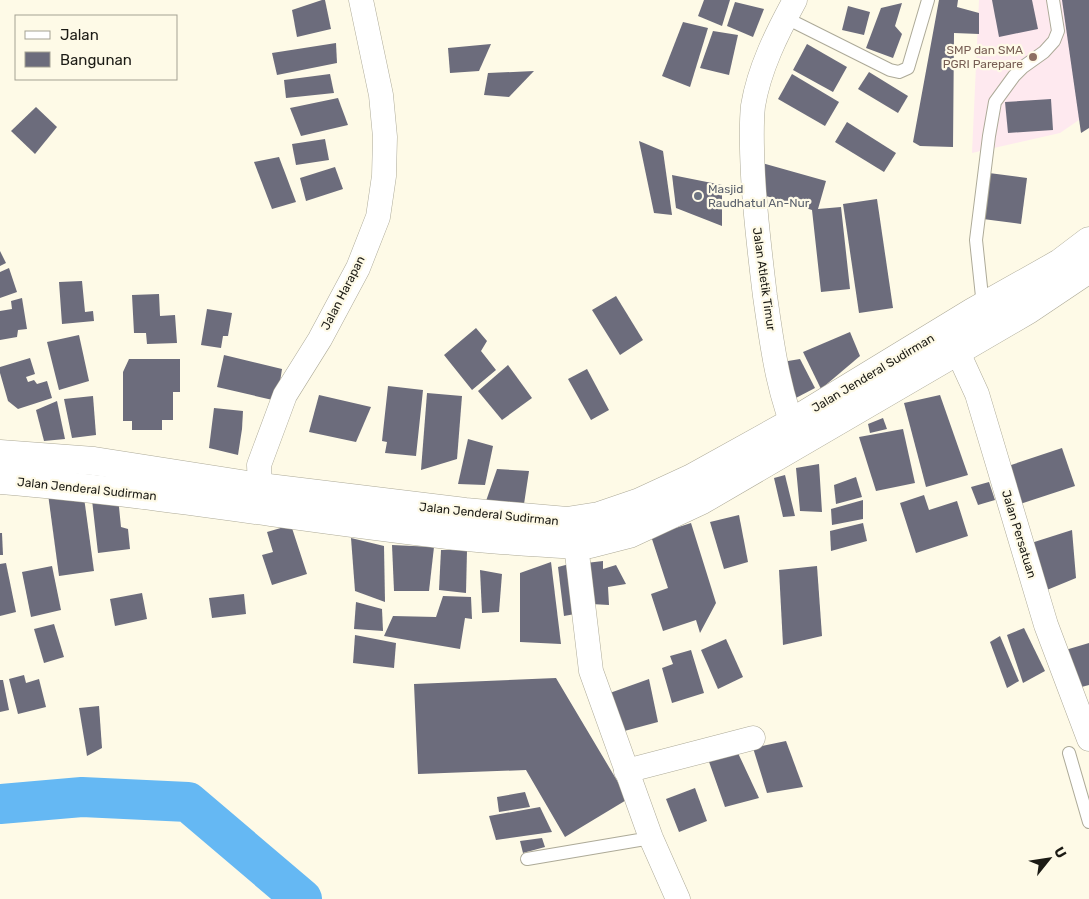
<svg xmlns="http://www.w3.org/2000/svg" width="1089" height="899" viewBox="0 0 1089 899" font-family="Rubik,sans-serif">
<style>
.education{fill:#fee9ef}
.lines{fill:none;stroke-linecap:round;stroke-linejoin:round}
.river{stroke:#65b8f3;stroke-width:40}
.building{fill:#6c6c7c}
.lane-casing{stroke:#adaa98;stroke-width:14}
.street-casing{stroke:#adaa98;stroke-width:25}
.secondary-casing{stroke:#adaa98;stroke-width:29}
.lane{stroke:#fff;stroke-width:12}
.street{stroke:#fff;stroke-width:24}
.secondary{stroke:#fff;stroke-width:28}
.education-dot{fill:#8d6e63;stroke:#fefae7;stroke-width:2}
.worship-dot{fill:#6b7280;stroke:#fefae7;stroke-width:2}
.labels{text-anchor:middle;stroke-width:4.5;stroke-linejoin:round;paint-order:stroke}
.education-label{font-size:12px;fill:#785e54;stroke:#fefae7;text-anchor:end}
.worship-label{font-size:12px;fill:#5b616d;stroke:#fefae7;text-anchor:start}
.street-label{font-size:12px;fill:#1c1b15;stroke:#fefae7}
</style>
<rect width="100%" height="100%" fill="#fefae7"/>
<!-- education -->
<path class="education" d="M979 0H1089V113L1060 133 972 153Z"/>
<g class="lines">
<!-- river -->
<path class="river" d="M0 804 82 797 188 802 302 899"/>
</g>
<!-- building -->
<g class="building">
<path d="M322 0H325L331 29 297 37 292 10Z"/>
<path d="M704 0H730L722 26 698 16Z"/>
<path d="M939 0H958L957 7 979 13V34L954 33 953 147 920 146 913 142Z"/>
<path d="M992 0H1032L1038 29 999 37Z"/>
<path d="M1062 0H1089V128L1081 133Z"/>
<path d="M735 2 764 9 753 37 727 26Z"/>
<path d="M902 3 895 26 902 34 893 58 866 48 881 8Z"/>
<path d="M848 6 870 12 864 35 842 30Z"/>
<path d="M683 22 708 28 690 87 662 76Z"/>
<path d="M713 31 738 35 729 75 700 68Z"/>
<path d="M336 43 337 63 277 75 272 53Z"/>
<path d="M491 44 479 71 450 73 448 48Z"/>
<path d="M807 44 847 67 833 92 793 70Z"/>
<path d="M534 71 509 97 484 95 488 73Z"/>
<path d="M869 72 908 96 898 113 858 89Z"/>
<path d="M330 74 334 93 286 98 284 80Z"/>
<path d="M792 74 839 102 825 126 778 99Z"/>
<path d="M338 98 348 125 301 136 290 108Z"/>
<path d="M1051 99 1053 130 1008 133 1005 102Z"/>
<path d="M36 107 57 127 35 154 11 131Z"/>
<path d="M847 122 896 153 884 172 835 142Z"/>
<path d="M325 139 329 160 296 165 292 144Z"/>
<path d="M639 141 663 151 672 215 654 213Z"/>
<path d="M279 157 296 202 272 209 254 162Z"/>
<path d="M762 163 826 181 818 209 841 207 850 289 821 292 812 210 756 193Z"/>
<path d="M335 167 343 189 306 201 300 178Z"/>
<path d="M989 173 1027 178 1021 224 983 219Z"/>
<path d="M672 175 722 185V226L676 208Z"/>
<path d="M877 199 893 308 859 313 843 204Z"/>
<path d="M0 251 6 263 0 266Z"/>
<path d="M9 268 17 292 0 298V272Z"/>
<path d="M82 281 85 312 93 311 94 321 62 324 59 282Z"/>
<path d="M159 294 160 316 175 315 177 343 147 344 146 333H134L132 295Z"/>
<path d="M616 296 643 340 620 355 592 310Z"/>
<path d="M22 298 27 329 18 330 17 337 0 340V311L12 309 11 301Z"/>
<path d="M207 309 232 313 228 336H223L221 348 201 345Z"/>
<path d="M476 328 487 341 481 351 496 370 472 390 444 355Z"/>
<path d="M850 332 860 356 821 389 803 352Z"/>
<path d="M79 335 89 381 59 390 47 342Z"/>
<path d="M224 355 282 369 277 401 217 387Z"/>
<path d="M30 358 35 374 26 377 28 382 34 380 37 384 47 381 52 398 18 409 8 401 0 373V367Z"/>
<path d="M129 359H180V392H173V420H162V430H132V421H123V372Z"/>
<path d="M800 359 815 388 792 400 782 362Z"/>
<path d="M508 365 532 398 502 420 478 391Z"/>
<path d="M587 369 609 410 591 420 568 379Z"/>
<path d="M388 386 423 390 416 456 385 453 387 442 382 441Z"/>
<path d="M427 393 462 396 457 459 421 470Z"/>
<path d="M319 395 371 407 356 442 309 432Z"/>
<path d="M940 395 968 475 926 487 904 403Z"/>
<path d="M93 396 96 435 72 438 64 399Z"/>
<path d="M57 401 65 439 44 441 36 410Z"/>
<path d="M214 408 243 411 242 429 238 455 209 448Z"/>
<path d="M883 418 887 429 870 433 868 424Z"/>
<path d="M903 429 915 483 876 491 859 437Z"/>
<path d="M468 439 493 446 485 485 458 484Z"/>
<path d="M1062 448 1075 486 1017 505 1005 467Z"/>
<path d="M819 464 822 512 800 511 796 468Z"/>
<path d="M497 469 529 471 524 504 486 501Z"/>
<path d="M785 475 795 516 783 517 774 478Z"/>
<path d="M856 477 862 497 836 504 834 485Z"/>
<path d="M989 482 995 500 978 505 971 487Z"/>
<path d="M83 490 94 571 59 576 48 494Z"/>
<path d="M924 495 929 510 957 501 968 536 916 553 900 503Z"/>
<path d="M118 497 121 527 128 529 130 549 98 553 92 500Z"/>
<path d="M863 500V519L832 525 831 509Z"/>
<path d="M739 515 748 562 724 569 710 522Z"/>
<path d="M691 523 716 603 700 633 696 620 663 631 651 594 668 588 651 536Z"/>
<path d="M863 523 867 541 831 551 830 531Z"/>
<path d="M291 525 307 574 272 585 262 555 273 552 267 532Z"/>
<path d="M1072 530 1076 578 1042 592 1028 544Z"/>
<path d="M0 533H2L3 555H0Z"/>
<path d="M351 538 384 546 385 602 355 591Z"/>
<path d="M392 545 434 547 429 591H394Z"/>
<path d="M441 550H467L466 593 439 590Z"/>
<path d="M603 561V569L616 565 626 584 608 587 609 605 591 604 586 563Z"/>
<path d="M551 562 561 644 520 642V573Z"/>
<path d="M6 563 16 612 0 616V564Z"/>
<path d="M573 563 575 614 564 616 558 567Z"/>
<path d="M52 566 61 610 31 617 22 572Z"/>
<path d="M817 566 822 636 783 645 779 570Z"/>
<path d="M480 570 502 574 499 612 482 613Z"/>
<path d="M142 593 147 619 115 626 110 599Z"/>
<path d="M244 594 246 614 212 618 209 598Z"/>
<path d="M443 596 471 597 472 619 465 618 460 649 384 636 393 616 436 617Z"/>
<path d="M356 602 382 609 383 631 354 629Z"/>
<path d="M54 624 64 657 44 663 34 629Z"/>
<path d="M1024 628 1045 671 1023 683 1007 635Z"/>
<path d="M355 635 396 643 394 668 353 663Z"/>
<path d="M1000 636 1019 681 1007 688 990 642Z"/>
<path d="M726 639 743 677 718 689 701 650Z"/>
<path d="M1089 643V685L1074 689 1062 651Z"/>
<path d="M691 650 704 693 672 703 662 668 673 664 670 656Z"/>
<path d="M24 675 26 683 39 679 46 707 18 714 9 679Z"/>
<path d="M556 678 628 799 565 837 526 770 418 774 414 684Z"/>
<path d="M649 679 658 722 617 733 607 694Z"/>
<path d="M0 680H3L9 710 0 712Z"/>
<path d="M99 706 102 748 87 756 79 708Z"/>
<path d="M786 741 803 787 767 793 753 748Z"/>
<path d="M738 753 759 798 725 807 708 759Z"/>
<path d="M695 788 707 821 679 832 666 799Z"/>
<path d="M525 792 530 807 499 812 497 797Z"/>
<path d="M540 807 552 832 496 840 489 816Z"/>
<path d="M542 838 545 847 523 853 520 841Z"/>
</g>
<g class="lines">
<defs>
<g id="lane">
<path d="M786 18 890 70 899 72 908 68 928 0"/>
<path d="M983 306 976 240 989 136 995 102 1014 76 1023 67 1044 52 1054 41 1058 31 1053 0"/>
<path d="M1069 753 1089 822"/>
<path d="M527 859 651 838"/>
</g>
<g id="street">
<path d="M795 0C777 33 759 69 753 106 751 125 752 155 753 175 755 215 760 255 765 296 772 344 778 395 799 440"/>
<path d="M950 335 977 394 1046 625 1089 739"/>
<path d="M260 487 259 465 285 395 320 339 358 268 378 217 384 176 385 137 381 95 361 0"/>
<path d="M576 545 591 671 651 838 678 899"/>
<path d="M626 771 753 738"/>
</g>
<g id="secondary">
<path d="M0 454 94 461 260 487 465 512 567 521 599 516 640 502 692 478 791 423 973 312 1060 263 1089 241"/>
<path d="M0 480C150 492 298 518 448 535 491 540 534 542 576 545L590 544 629 534 702 500 1028 310 1089 269"/>
</g>
</defs>
<!-- lane casing -->
<use href="#lane" class="lane-casing"/>
<!-- street casing -->
<use href="#street" class="street-casing"/>
<!-- secondary casing -->
<use href="#secondary" class="secondary-casing"/>
<!-- lane -->
<use href="#lane" class="lane"/>
<!-- street -->
<use href="#street" class="street"/>
<!-- secondary -->
<use href="#secondary" class="secondary"/>
</g>
<!-- markers -->
<circle class="education-dot" cx="1033" cy="57" r="5"/>
<circle class="worship-dot" cx="698" cy="196" r="5"/>
<g class="labels">
<!-- education labels -->
<g class="education-label">
<text x="1023" y="54">SMP dan SMA<tspan x="1023" dy="14">PGRI Parepare</tspan></text>
</g>
<!-- worship labels -->
<g class="worship-label">
<text x="708" y="193">Masjid<tspan x="708" dy="14">Raudhatul An-Nur</tspan></text>
</g>
<!-- street labels -->
<g class="street-label">
<text transform="translate(764 279) rotate(82)" y="4">Jalan Atletik Timur</text>
<text transform="translate(343 293) rotate(-63)" y="4">Jalan Harapan</text>
<text transform="translate(873 373) rotate(-31)" y="4">Jalan Jenderal Sudirman</text>
<text transform="translate(87 489) rotate(6)" y="4">Jalan Jenderal Sudirman</text>
<text transform="translate(489 514) rotate(6)" y="4">Jalan Jenderal Sudirman</text>
<text transform="translate(1019 534) rotate(73)" y="4">Jalan Persatuan</text>
</g>
</g>
<!-- legend -->
<rect x="15" y="15" width="162" height="65" fill="#fefae7" stroke="#a4a193"/>
<rect x="25" y="31" width="25" height="8" fill="#ffffff" stroke="#a4a193"/>
<text x="60" y="40" font-size="15" fill="#1c1b15">Jalan</text>
<rect x="25" y="52" width="25" height="15" fill="#6c6c7c" stroke="#a4a193"/>
<text x="60" y="65" font-size="15" fill="#1c1b15">Bangunan</text>
<!-- north arrow -->
<g transform="translate(1049 859) rotate(60)" stroke="#fefae7" stroke-width="4" paint-order="stroke">
<path d="M0-4L9 19L0 12L-9 19Z" fill="#1c1b15"/>
<text y="-8" font-size="14" font-weight="bold" text-anchor="middle" fill="#1c1b15">U</text>
</g>
</svg>
